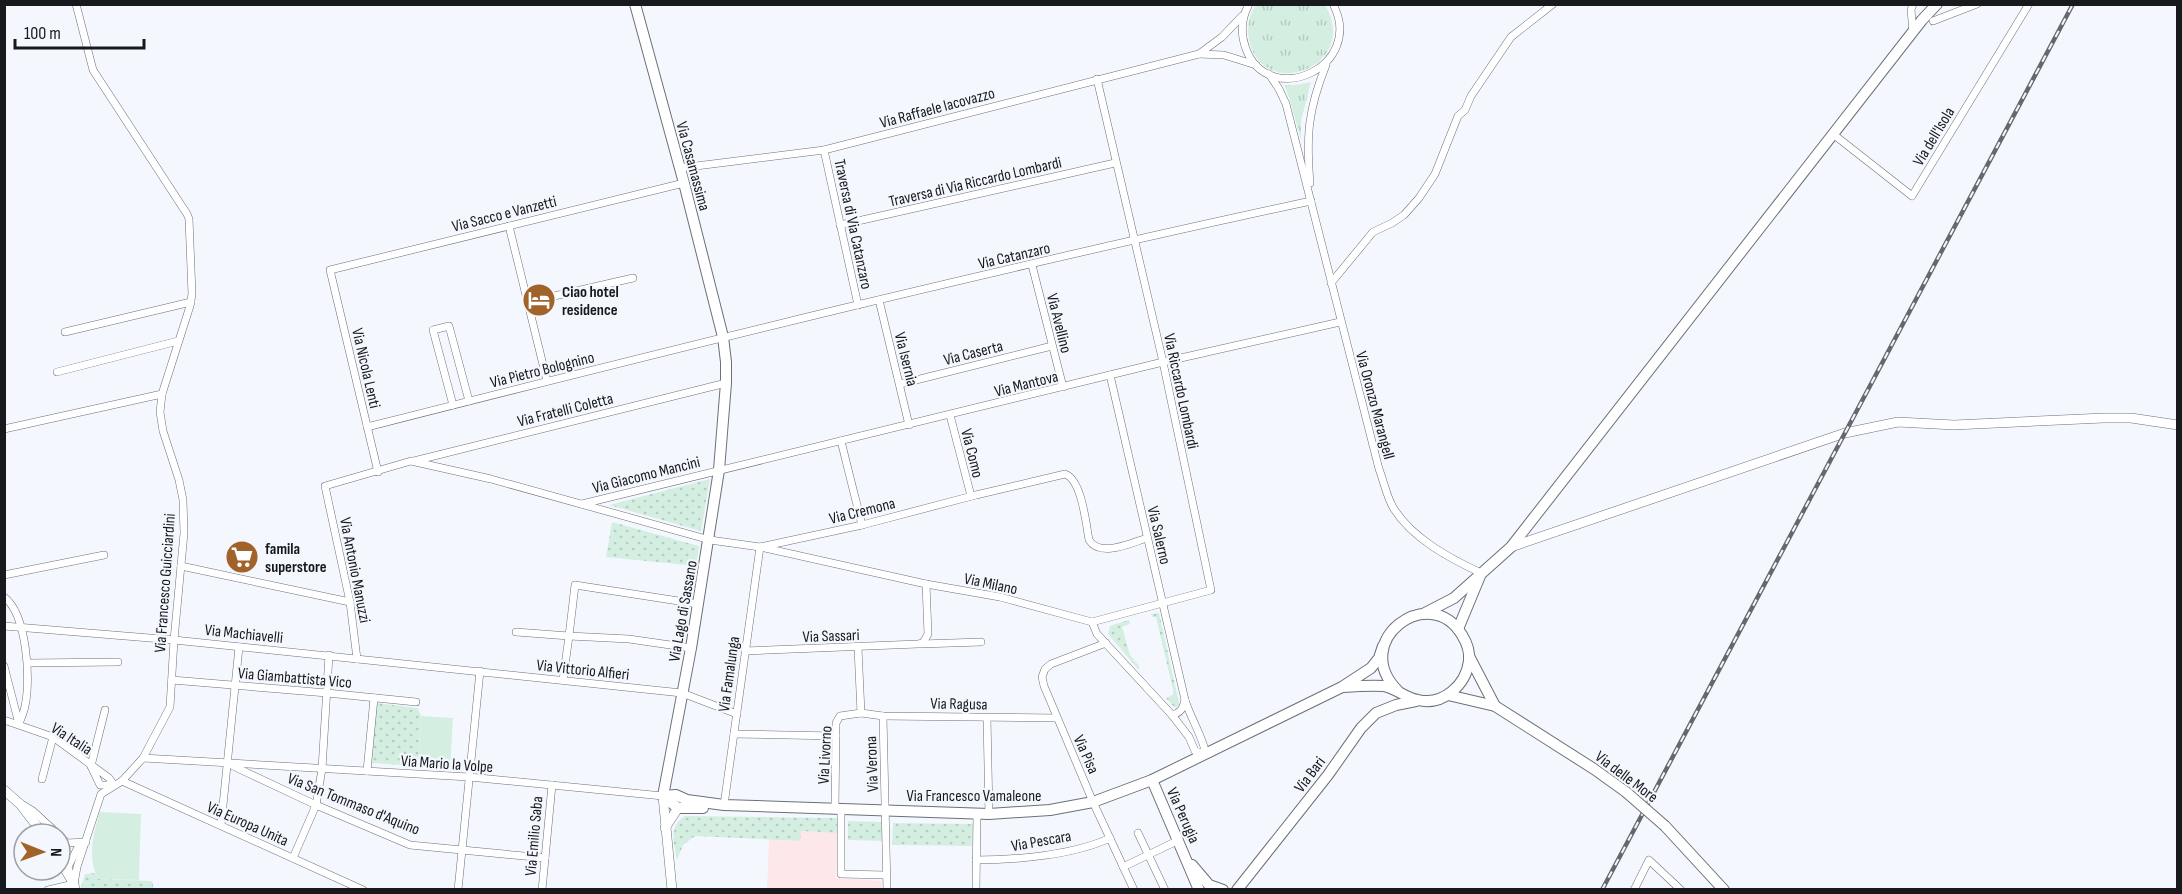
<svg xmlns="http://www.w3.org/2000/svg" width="2182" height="894" viewBox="0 0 2182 894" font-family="'Sofia Sans Condensed',sans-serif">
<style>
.education{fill:#fde7eb}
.grass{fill:url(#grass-tufts)}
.park{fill:url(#park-dots)}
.garden{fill:#d4efe1}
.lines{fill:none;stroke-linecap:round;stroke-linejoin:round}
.minor-casing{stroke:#6b7079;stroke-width:8}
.tertiary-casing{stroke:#6b7079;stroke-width:10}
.secondary-casing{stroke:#6b7079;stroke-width:12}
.minor{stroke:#fff;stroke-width:7}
.tertiary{stroke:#fff;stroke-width:9}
.secondary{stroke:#fff;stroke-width:10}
.rail-casing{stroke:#66686d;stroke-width:4.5}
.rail{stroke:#f4f8fe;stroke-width:2;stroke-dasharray:7;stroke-linecap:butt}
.secondary-bridge-casing{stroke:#6b7079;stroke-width:12;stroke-linecap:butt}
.secondary-bridge{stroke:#fff;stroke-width:10}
.labels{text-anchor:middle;stroke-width:4.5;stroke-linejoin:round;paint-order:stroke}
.street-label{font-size:16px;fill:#17191d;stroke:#f4f8fe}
.poi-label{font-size:16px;font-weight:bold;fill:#17191d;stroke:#f4f8fe;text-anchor:start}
</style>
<defs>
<pattern id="grass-tufts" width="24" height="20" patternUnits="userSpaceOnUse" patternTransform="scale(1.5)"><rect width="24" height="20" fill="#d4efe1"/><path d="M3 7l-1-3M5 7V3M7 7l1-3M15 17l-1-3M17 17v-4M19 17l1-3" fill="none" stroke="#b5ccc1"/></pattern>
<pattern id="park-dots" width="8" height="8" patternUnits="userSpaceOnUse" patternTransform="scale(1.5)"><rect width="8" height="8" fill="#d4efe1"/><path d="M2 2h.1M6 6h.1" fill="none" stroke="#b5ccc1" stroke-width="1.8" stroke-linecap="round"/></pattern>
</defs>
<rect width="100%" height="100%" fill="#f4f8fe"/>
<!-- education -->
<path class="education" d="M800 831 838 833 836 878 882 881V889L767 890 769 840 800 841Z"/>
<!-- grass -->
<g class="grass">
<path d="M1256 4 1325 5C1361 65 1267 102 1250 44 1246 30 1248 17 1256 4Z"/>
<path d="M1311 82 1301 121V140L1289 97 1284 85H1296Z"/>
</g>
<!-- park -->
<g class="park">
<path d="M710 479 701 531 609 505Z"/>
<path d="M612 522 699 546 696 566 606 557Z"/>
<path d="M1159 613 1179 703V706L1175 708 1166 698 1174 694 1156 617H1152L1151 614Z"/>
<path d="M1129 620 1130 624 1122 627 1130 655 1140 667 1138 669 1108 634 1110 626Z"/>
<path d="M377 703 418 708 421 716 418 766 371 763Z"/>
<path d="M685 816 837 818V833L801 831 800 841 695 836 683 845 677 860C674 843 668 826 685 816Z"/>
<path d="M848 821 882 822V841L848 840Z"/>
<path d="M893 823 973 824 972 846 892 845Z"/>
<path d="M95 873 98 879 152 881 154 889 80 890 85 874Z"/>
</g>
<!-- garden -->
<g class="garden">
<path d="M421 716 453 718 450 768 418 766Z"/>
<path d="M100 812 141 814 139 880 98 879C87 857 93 834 100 812Z"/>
</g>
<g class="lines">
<defs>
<g id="minor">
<path d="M1249 4C1241 19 1240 33 1246 49 1269 110 1366 67 1333 4"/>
<path d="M1913 4 1911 10 1913 31"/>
<path d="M1242 16 1222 37 1199 54 1224 55 1256 65"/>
<path d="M1933 21 1977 4"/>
<path d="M1269 74 1279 89 1286 104 1379 469C1384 482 1387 498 1394 509 1413 539 1451 559 1481 573"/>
<path d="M1833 134 1912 196 2029 4"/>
<path d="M824 150 858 305"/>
<path d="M680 168 824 150 1199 54"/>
<path d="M1310 183C1306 136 1308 110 1326 65"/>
<path d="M840 225 1115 163"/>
<path d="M509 226 547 381"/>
<path d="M1032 265 1063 387"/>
<path d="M1331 283 1373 232 1392 223 1404 215 1419 198 1435 174 1458 116 1465 110 1471 96 1511 37 1553 4"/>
<path d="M879 300 909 425"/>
<path d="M528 302 633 278"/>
<path d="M65 332 191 302"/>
<path d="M57 372 178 341"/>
<path d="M900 384 1052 346"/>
<path d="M453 405 433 330 449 326 469 401"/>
<path d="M950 415 971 496"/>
<path d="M367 427C681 347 995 269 1311 201"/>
<path d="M4 429 162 394"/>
<path d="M841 441 862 525"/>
<path d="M414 461 726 383"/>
<path d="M378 472 330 270 684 183"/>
<path d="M582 504 1163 362 1340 322"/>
<path d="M181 566 350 602"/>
<path d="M4 575 104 555"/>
<path d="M4 597C27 614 31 680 25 706 24 712 21 718 19 724"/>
<path d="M1092 622 1211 590 1163 362 1097 79"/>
<path d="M4 626 174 640 682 693 737 714"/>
<path d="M516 632 569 636 563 680"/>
<path d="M1106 643 1051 664 1045 669 1042 677 1044 686 1093 802 1134 890"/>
<path d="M921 644 981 642"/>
<path d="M691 648 629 639 569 636 575 585 698 604"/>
<path d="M858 648 861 713"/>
<path d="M745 651 918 644 923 643 928 634 926 584"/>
<path d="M357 659 350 602 325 486 411 461 491 479 710 540 760 547 926 584 1000 597 1092 622 1097 634 1172 715 1189 737 1195 751 1206 754C1202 735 1191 719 1185 700L1110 375"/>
<path d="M28 663 118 662"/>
<path d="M4 666 19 724"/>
<path d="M172 680 327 693 416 702"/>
<path d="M1172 715C1181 713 1183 708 1185 700"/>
<path d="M883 716 887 890"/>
<path d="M987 718 989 814"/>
<path d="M4 720 53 737 109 778 114 785H100L91 766"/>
<path d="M734 734 836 736"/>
<path d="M143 758 469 777 663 796"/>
<path d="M91 766 105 710"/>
<path d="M233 766 316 805 410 845 545 858"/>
<path d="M367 771 374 698"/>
<path d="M42 779 53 737"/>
<path d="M122 781 363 890"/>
<path d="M23 805 33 811 58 834"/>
<path d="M724 805 760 547 862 525 976 495 1065 474C1082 480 1086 524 1089 540 1100 558 1131 543 1147 538"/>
<path d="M835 809 836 723 840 716 861 713 883 716 1056 718"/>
<path d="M841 809V874L886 875"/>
<path d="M221 825 239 647"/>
<path d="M1138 833 1165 890"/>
<path d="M60 836 67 843 86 842"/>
<path d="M293 858 316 805 322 769 329 655"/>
<path d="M976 860C1016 860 1074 855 1110 838"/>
<path d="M1123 867 1179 840"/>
<path d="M70 873 68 867 77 849 85 842"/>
<path d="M74 884 77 867 101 794 122 781 143 758 170 707 174 640 184 533 183 500 179 480 163 431 160 412 162 394 190 306 192 294 189 219 187 214 93 70 76 4"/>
<path d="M48 890 74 884"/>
<path d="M458 890 480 671"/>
<path d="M542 890 552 785"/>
<path d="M976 890 977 813"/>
<path d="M1634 890 1649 860 1681 890"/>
</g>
<g id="tertiary">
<path d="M1511 547 1845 433 1898 422 1954 425 2104 418H2131L2178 425"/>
<path d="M4 790 20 804 43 834"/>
<path d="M663 796 672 890"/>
<path d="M665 828 678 808"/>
<path d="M60 861 74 884 75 890"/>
</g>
<g id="secondary">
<path d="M635 4 684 183 723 337 726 362V383L719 470 691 648 663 796"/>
<path d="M1423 614 1454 598 1511 547 1922 20 1937 4"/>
<path d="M1458 629 1480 576"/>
<path d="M1469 656 1495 706"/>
<path d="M1343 687C1357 686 1371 685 1384 686 1396 688 1405 698 1418 700 1443 706 1466 685 1469 661 1470 652 1467 643 1462 635 1430 581 1348 641 1398 691"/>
<path d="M1448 695 1495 706 1594 769 1626 792"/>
<path d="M1152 780 1199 890"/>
<path d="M663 796 676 795 687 800 724 805 989 814 1050 810 1093 802 1152 780 1342 687 1371 668 1379 658 1383 646"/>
<path d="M663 796 678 808H703"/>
<path d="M1665 826 1724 890"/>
<path d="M1192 865 1209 885 1223 890"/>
<path d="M1237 890 1328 775 1361 728 1376 713 1396 705 1416 701"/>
</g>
</defs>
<!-- minor casing -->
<use href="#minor" class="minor-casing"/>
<!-- tertiary casing -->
<use href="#tertiary" class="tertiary-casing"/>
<!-- secondary casing -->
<use href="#secondary" class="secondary-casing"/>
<!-- minor -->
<use href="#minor" class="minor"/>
<!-- tertiary -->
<use href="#tertiary" class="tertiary"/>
<!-- secondary -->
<use href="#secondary" class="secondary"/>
<defs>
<path id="rail" d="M1602 890 2073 4"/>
</defs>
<!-- rail casing -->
<use href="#rail" class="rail-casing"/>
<!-- rail -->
<use href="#rail" class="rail"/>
<defs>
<path id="secondary-bridge" d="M1626 792 1665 826"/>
</defs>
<!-- secondary-bridge casing -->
<use href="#secondary-bridge" class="secondary-bridge-casing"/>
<!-- secondary-bridge -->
<use href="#secondary-bridge" class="secondary-bridge"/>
</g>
<!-- icons -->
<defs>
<symbol id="hotel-disc" viewBox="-11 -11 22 22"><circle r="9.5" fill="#a16329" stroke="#f4f8fe"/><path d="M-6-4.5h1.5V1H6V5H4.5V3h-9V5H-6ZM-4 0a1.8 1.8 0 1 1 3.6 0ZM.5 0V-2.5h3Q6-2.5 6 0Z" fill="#fff"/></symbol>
<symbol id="supermarket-disc" viewBox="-11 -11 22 22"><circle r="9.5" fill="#a16329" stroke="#f4f8fe"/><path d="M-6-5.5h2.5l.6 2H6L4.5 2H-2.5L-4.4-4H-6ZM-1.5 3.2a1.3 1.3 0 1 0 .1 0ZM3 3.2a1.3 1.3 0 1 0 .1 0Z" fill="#fff"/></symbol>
</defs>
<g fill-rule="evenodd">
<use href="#hotel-disc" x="520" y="281" width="38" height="38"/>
<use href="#supermarket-disc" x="223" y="538" width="38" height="38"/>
</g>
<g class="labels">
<!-- street labels -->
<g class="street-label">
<text transform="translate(937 107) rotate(-15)" y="6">Via Raffaele Iacovazzo</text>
<text transform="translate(1933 136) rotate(-59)" y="6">Via dell'Isola</text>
<text transform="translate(694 166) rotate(75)" y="6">Via Casamassima</text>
<text transform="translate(975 181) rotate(-13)" y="6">Traversa di Via Riccardo Lombardi</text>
<text transform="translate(504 213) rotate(-14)" y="6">Via Sacco e Vanzetti</text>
<text transform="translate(854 224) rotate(78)" y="6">Traversa di Via Catanzaro</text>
<text transform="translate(1014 255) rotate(-13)" y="6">Via Catanzaro</text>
<text transform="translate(1060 323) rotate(76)" y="6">Via Avellino</text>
<text transform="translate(973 352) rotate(-14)" y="6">Via Caserta</text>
<text transform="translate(907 359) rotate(76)" y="6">Via Isernia</text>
<text transform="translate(367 368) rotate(77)" y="6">Via Nicola Lenti</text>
<text transform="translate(542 369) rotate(-14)" y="6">Via Pietro Bolognino</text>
<text transform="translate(1026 383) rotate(-14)" y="6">Via Mantova</text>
<text transform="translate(1182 391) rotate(78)" y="6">Via Riccardo Lombardi</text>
<text transform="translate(1376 405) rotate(75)" y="6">Via Oronzo Marangell</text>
<text transform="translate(565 409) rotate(-14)" y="6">Via Fratelli Coletta</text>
<text transform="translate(973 453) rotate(76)" y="6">Via Como</text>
<text transform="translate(646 474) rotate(-14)" y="6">Via Giacomo Mancini</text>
<text transform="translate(862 510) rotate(-14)" y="6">Via Cremona</text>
<text transform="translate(1160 535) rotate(77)" y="6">Via Salerno</text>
<text transform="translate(356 570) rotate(79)" y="6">Via Antonio Manuzzi</text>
<text transform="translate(164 583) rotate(-86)" y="6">Via Francesco Guicciardini</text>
<text transform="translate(991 583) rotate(12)" y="6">Via Milano</text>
<text transform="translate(682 611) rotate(-80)" y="6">Via Lago di Sassano</text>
<text transform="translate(244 633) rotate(6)" y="6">Via Machiavelli</text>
<text transform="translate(831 635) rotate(-2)" y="6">Via Sassari</text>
<text transform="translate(583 669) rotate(6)" y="6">Via Vittorio Alfieri</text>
<text transform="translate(728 674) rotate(-82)" y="6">Via Famalunga</text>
<text transform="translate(295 677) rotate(5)" y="6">Via Giambattista Vico</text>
<text transform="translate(959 703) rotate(1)" y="6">Via Ragusa</text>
<text transform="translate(72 738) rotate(33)" y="6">Via Italia</text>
<text transform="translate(1087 754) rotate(66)" y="6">Via Pisa</text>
<text transform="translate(824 755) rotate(-87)" y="6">Via Livorno</text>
<text transform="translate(447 763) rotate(4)" y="6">Via Mario la Volpe</text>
<text transform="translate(871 764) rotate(-92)" y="6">Via Verona</text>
<text transform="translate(1309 774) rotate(-53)" y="6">Via Bari</text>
<text transform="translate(1627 776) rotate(37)" y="6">Via delle More</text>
<text x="974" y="801">Via Francesco Vamaleone</text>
<text transform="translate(354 803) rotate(22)" y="6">Via San Tommaso d'Aquino</text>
<text transform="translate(1184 815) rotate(66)" y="6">Via Perugia</text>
<text transform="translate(248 823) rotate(24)" y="6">Via Europa Unita</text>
<text transform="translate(533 836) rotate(-85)" y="6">Via Emilio Saba</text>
<text transform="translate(1041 840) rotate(-10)" y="6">Via Pescara</text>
</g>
<!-- poi labels -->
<g class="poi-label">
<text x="562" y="297">Ciao hotel<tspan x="562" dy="18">residence</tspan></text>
<text x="265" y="554">famila<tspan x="265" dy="18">superstore</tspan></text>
</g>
</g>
<!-- border -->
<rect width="2182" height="894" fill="none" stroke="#17191d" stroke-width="12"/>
<!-- north arrow -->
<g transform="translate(42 852) rotate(91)"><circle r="28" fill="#f4f8fe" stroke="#9c9fa4" stroke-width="1.5"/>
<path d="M0-4.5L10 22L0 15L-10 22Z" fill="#a16329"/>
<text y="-9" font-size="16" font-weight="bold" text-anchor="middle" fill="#17191d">N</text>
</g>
<!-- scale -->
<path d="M15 39v9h129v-9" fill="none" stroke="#17191d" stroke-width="3"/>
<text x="24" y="39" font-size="18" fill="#17191d" stroke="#f4f8fe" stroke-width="4.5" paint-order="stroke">100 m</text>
</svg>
